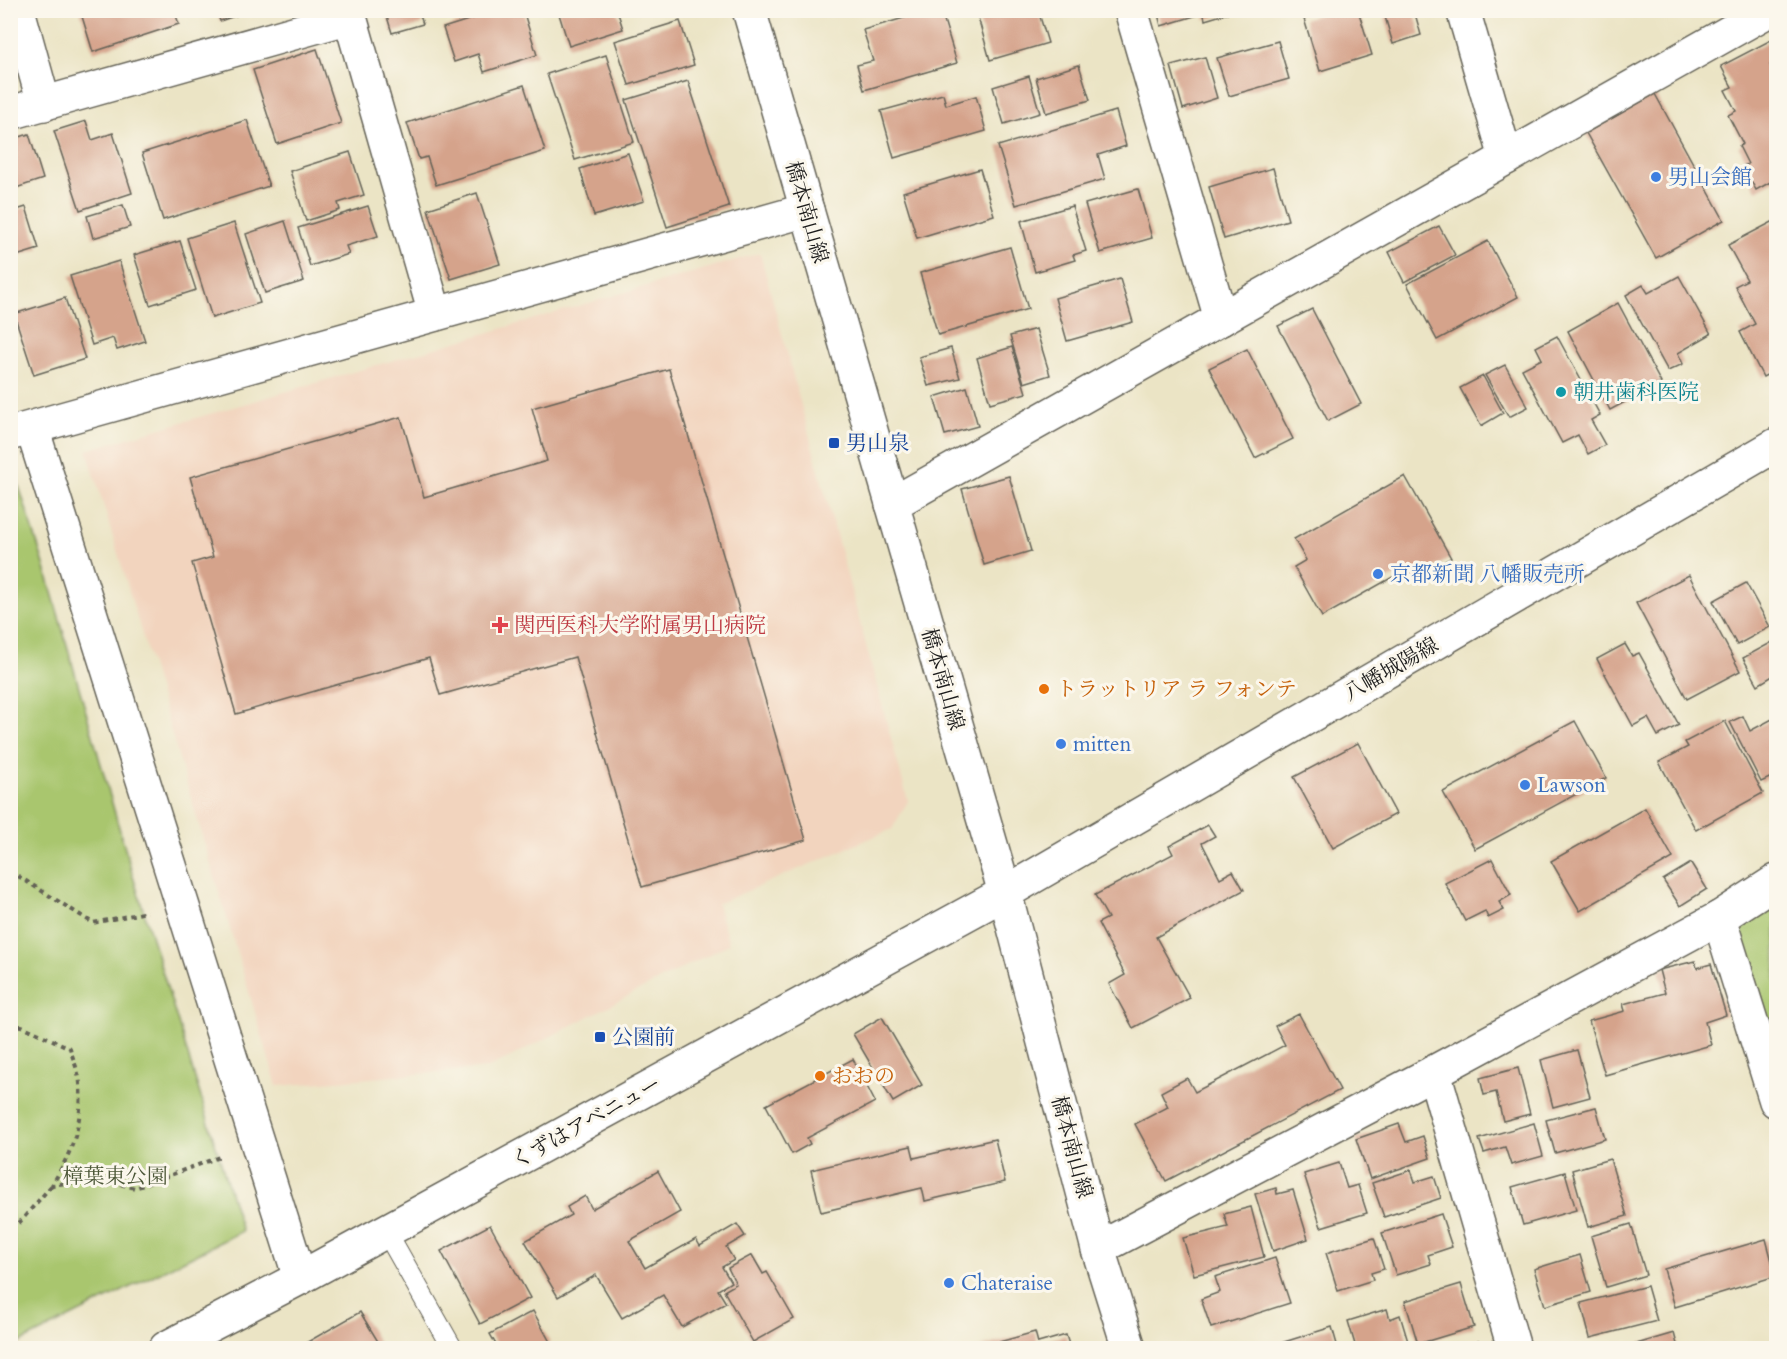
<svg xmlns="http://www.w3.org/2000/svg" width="1787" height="1359" viewBox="0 0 1787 1359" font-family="Cardo,'Noto Serif JP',serif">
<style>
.built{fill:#f2d4be}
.green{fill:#a9c66e;stroke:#627145;stroke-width:1.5}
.building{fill:#d5a38b}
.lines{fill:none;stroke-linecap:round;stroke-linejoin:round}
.service-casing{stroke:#646257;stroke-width:22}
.minor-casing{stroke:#646257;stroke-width:36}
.tertiary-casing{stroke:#646257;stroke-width:36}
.path{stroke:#646257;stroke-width:4;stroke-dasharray:4.5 4.5;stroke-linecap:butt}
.service{stroke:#fff;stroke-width:20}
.minor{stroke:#fff;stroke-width:33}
.tertiary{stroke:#fff;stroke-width:33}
.shop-dot{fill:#3f7fe0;stroke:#fbf7ec;stroke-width:2}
.culture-dot{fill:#0f9aa8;stroke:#fbf7ec;stroke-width:2}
.transit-dot{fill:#1a4fb4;stroke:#fbf7ec;stroke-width:2}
.health-dot{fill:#e0444e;stroke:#fbf7ec;stroke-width:2}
.food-dot{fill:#e8710a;stroke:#fbf7ec;stroke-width:2}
.labels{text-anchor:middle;stroke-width:6;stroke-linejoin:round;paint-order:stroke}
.shop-label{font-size:21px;fill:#366cbe;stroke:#fbf7ec;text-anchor:start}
.street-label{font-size:21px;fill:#1c1c1c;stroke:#fbf7ec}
.culture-label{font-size:21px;fill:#0d838f;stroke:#fbf7ec;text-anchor:start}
.transit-label{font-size:21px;fill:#164399;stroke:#fbf7ec;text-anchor:start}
.health-label{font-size:21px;fill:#be3a42;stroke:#fbf7ec;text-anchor:start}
.food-label{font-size:21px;fill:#c56008;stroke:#fbf7ec;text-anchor:start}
.park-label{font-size:21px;fill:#4d5839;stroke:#fbf7ec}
</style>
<rect width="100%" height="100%" fill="#fbf7ec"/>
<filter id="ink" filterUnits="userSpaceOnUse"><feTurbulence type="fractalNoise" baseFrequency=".0167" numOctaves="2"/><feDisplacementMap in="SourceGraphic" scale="12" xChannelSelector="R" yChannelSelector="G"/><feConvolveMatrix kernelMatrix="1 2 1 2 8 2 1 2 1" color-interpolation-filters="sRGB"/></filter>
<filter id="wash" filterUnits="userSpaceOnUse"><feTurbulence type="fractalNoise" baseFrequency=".008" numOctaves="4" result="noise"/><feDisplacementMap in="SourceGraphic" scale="24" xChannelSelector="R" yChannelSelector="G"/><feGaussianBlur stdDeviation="1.35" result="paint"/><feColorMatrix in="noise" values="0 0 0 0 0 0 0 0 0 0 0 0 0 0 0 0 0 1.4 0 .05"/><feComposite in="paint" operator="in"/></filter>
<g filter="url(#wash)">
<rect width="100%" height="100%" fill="#ebe4c5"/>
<!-- built -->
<path class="built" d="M760 253 908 801 892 829 717 904 729 944 489 1068 277 1086 87 450Z"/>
<!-- green -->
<g class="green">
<path d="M16 477 43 561 132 873 242 1231 11 1347 10 478Z"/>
<path d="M1776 904V1057L1735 928Z"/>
</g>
<g id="blocks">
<!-- building -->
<g class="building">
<path d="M80 10H174L179 24 93 52Z"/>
<path d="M216 10H250V11L220 21Z"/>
<path d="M385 10H418L423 24 392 33Z"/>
<path d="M500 10H523L537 55 484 72 478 54 454 62 443 28Z"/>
<path d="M561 10H617L623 29 569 46 558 11Z"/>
<path d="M931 10H941L957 63 864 90 857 65 873 61 863 30Z"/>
<path d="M976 10H1038L1048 43 990 60Z"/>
<path d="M1157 10H1196L1198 15 1161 26Z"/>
<path d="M1203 10H1235V11L1205 20Z"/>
<path d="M1333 10H1358L1372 55 1320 71 1304 19Z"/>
<path d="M1383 10H1414L1421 35 1393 44Z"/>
<path d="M680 21 694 65 629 85 615 41Z"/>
<path d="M1771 40 1776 50V61L1770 65 1776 76V179L1756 190 1743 166 1748 164 1739 146 1743 144 1728 115 1736 111 1725 90 1732 87 1721 66Z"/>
<path d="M1278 41 1289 79 1229 96 1217 58Z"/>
<path d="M317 49 341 123 277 144 253 70Z"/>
<path d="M606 55 634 142 575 160 547 74Z"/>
<path d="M1205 57 1217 98 1183 109 1171 66Z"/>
<path d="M1079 65 1090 100 1046 113 1036 78Z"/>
<path d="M1029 76 1040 113 1004 124 993 87Z"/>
<path d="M688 81 729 207 667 227 626 100Z"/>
<path d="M524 85 545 151 436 185 427 157 419 159 407 123Z"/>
<path d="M943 94 946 105 976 96 986 131 894 158 881 111Z"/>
<path d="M1655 94 1724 220 1656 258 1586 133Z"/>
<path d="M1116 111 1126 146 1098 155 1105 179 1016 205 998 146Z"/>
<path d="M247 120 269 186 163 220 142 153Z"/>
<path d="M86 121 92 140 113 133 132 193 80 210 54 131Z"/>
<path d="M29 134 43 179 10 190V140Z"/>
<path d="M350 152 364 195 338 203 340 210 306 221 290 171Z"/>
<path d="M628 153 644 201 594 216 580 169Z"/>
<path d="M1273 168 1288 220 1224 239 1209 187Z"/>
<path d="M980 169 994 215 917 238 903 192Z"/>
<path d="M1138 189 1152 238 1100 253 1085 204Z"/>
<path d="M477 193 500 264 451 279 428 209Z"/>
<path d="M123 205 130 227 93 238 87 216Z"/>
<path d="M368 206 378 236 346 246 349 254 310 266 298 228Z"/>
<path d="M1072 206 1086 251 1073 255 1075 260 1035 272 1021 221Z"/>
<path d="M26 207 39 249 10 258V212Z"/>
<path d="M1776 220V370L1763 377 1740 332 1755 324 1735 286 1747 280 1728 245Z"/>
<path d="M285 221 304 281 265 293 246 234Z"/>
<path d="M234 223 260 303 212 318 187 238Z"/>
<path d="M1439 226 1455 255 1404 282 1389 252Z"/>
<path d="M180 241 196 290 150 305 134 255Z"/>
<path d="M1488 241 1518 297 1437 340 1407 284Z"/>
<path d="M1010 247 1028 309 938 335 920 273Z"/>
<path d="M119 261 145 341 117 350 113 338 92 345 70 276Z"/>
<path d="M1679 276 1711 334 1678 353 1683 364 1668 371 1626 295 1643 285 1648 293Z"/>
<path d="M1120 279 1133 322 1067 341 1055 298Z"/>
<path d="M65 298 85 359 34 375 14 314Z"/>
<path d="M1618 303 1661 383 1610 410 1568 331Z"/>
<path d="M1312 309 1361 404 1328 421 1278 326Z"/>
<path d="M1036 329 1050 375 1024 383 1010 336Z"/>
<path d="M1557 336 1600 415 1591 420 1605 445 1588 454 1578 435 1562 443 1522 369 1542 359 1536 347Z"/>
<path d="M1012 347 1026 393 990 403 977 358Z"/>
<path d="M951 348 960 378 928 386 919 357Z"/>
<path d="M1247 349 1293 439 1255 458 1209 368Z"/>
<path d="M1505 365 1528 407 1509 417 1485 375Z"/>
<path d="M669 369 806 840 642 887 575 657 440 695 429 658 236 714 192 563 213 557 190 477 401 417 424 497 547 461 532 408Z"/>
<path d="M1483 376 1503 413 1481 426 1460 388Z"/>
<path d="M967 387 978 426 945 435 934 397Z"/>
<path d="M1009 476 1031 551 984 565 962 489Z"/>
<path d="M1405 476 1451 558 1411 580 1405 570 1322 617 1294 567 1306 560 1294 539Z"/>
<path d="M1689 575 1740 671 1687 699 1636 603Z"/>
<path d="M1746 583 1770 627 1737 645 1713 601Z"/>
<path d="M1776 640V674L1758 685 1743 658Z"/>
<path d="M1625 644 1632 656 1639 653 1679 725 1658 736 1648 718 1633 726 1597 659Z"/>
<path d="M1743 716 1750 731 1776 717V775L1761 782 1730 722Z"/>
<path d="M1575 721 1606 778 1475 849 1443 792Z"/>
<path d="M1725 721 1763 793 1696 830 1659 762 1688 747 1685 742Z"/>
<path d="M1358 743 1396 814 1333 848 1294 777Z"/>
<path d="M1645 808 1673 858 1580 911 1551 861Z"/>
<path d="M1208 825 1215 836 1202 843 1220 878 1233 871 1244 890 1156 937 1190 998 1133 1028 1109 984 1125 975 1098 923 1108 918 1095 895 1173 854 1169 846Z"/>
<path d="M1492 859 1511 895 1499 902 1504 910 1488 918 1485 911 1465 921 1445 883Z"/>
<path d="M1691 863 1707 889 1680 906 1663 880Z"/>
<path d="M1695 961 1697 968 1711 964 1726 1015 1705 1022 1711 1045 1605 1075 1589 1021 1625 1011 1623 1004 1665 993 1659 970Z"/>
<path d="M1299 1014 1340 1090 1166 1181 1135 1124 1168 1107 1161 1092 1187 1078 1195 1092 1285 1045 1275 1026Z"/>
<path d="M882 1017 922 1085 893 1102 853 1034Z"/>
<path d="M1577 1050 1590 1097 1553 1107 1541 1060Z"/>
<path d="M853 1059 875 1102 807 1138 810 1144 792 1154 766 1105Z"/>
<path d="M1518 1068 1530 1114 1503 1121 1496 1092 1484 1095 1480 1078Z"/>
<path d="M1596 1107 1605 1139 1555 1153 1546 1120Z"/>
<path d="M1534 1123 1543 1156 1511 1165 1505 1147 1484 1153 1479 1139Z"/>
<path d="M1399 1124 1406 1142 1423 1136 1430 1158 1370 1179 1356 1139Z"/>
<path d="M995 1139 1005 1182 925 1201 922 1188 821 1212 811 1170 911 1146 914 1158Z"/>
<path d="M1610 1159 1627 1216 1588 1227 1572 1170Z"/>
<path d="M1339 1163 1347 1188 1358 1185 1367 1213 1321 1227 1304 1174Z"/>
<path d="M1411 1170 1415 1182 1434 1176 1441 1198 1384 1217 1372 1183Z"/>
<path d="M658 1171 680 1212 629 1241 645 1268 696 1239 700 1246 737 1224 745 1236 726 1247 734 1260 722 1267 731 1282 718 1290 726 1303 682 1327 663 1295 622 1318 596 1275 558 1297 525 1241 571 1215 567 1207 585 1196 592 1209Z"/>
<path d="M1565 1172 1576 1210 1523 1225 1512 1187Z"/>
<path d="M1276 1188 1277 1194 1293 1190 1308 1239 1273 1251 1255 1194Z"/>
<path d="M1251 1207 1264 1257 1194 1275 1183 1238 1228 1227 1224 1214Z"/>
<path d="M1441 1214 1452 1247 1428 1255 1431 1264 1396 1275 1382 1233Z"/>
<path d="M1631 1224 1646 1275 1606 1287 1591 1236Z"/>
<path d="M490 1225 530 1298 480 1324 441 1251Z"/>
<path d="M1374 1238 1384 1269 1371 1273 1373 1280 1338 1291 1326 1253Z"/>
<path d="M1766 1239 1776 1276 1675 1307 1664 1269Z"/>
<path d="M752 1255 763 1274 767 1272 794 1319 753 1342 724 1291 736 1284 728 1268Z"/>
<path d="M1580 1255 1591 1292 1545 1306 1534 1269Z"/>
<path d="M1275 1258 1290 1303 1211 1328 1201 1299 1220 1292 1215 1277Z"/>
<path d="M1461 1284 1474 1327 1418 1344 1405 1301Z"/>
<path d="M1647 1286 1657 1321 1590 1338 1581 1303Z"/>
<path d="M1387 1309 1390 1319 1400 1315 1409 1345 1398 1348H1356L1348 1321Z"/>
<path d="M533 1311 550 1342 537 1348H498L490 1334Z"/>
<path d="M360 1312 382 1348H297Z"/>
<path d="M1332 1327 1338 1348H1265Z"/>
<path d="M1035 1332 1038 1343 1066 1335 1070 1348H978Z"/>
<path d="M1674 1333 1678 1348H1623Z"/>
<path d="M1479 1341 1481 1348H1458Z"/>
</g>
</g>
</g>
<g filter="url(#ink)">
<use href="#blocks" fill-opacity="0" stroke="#646257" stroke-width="1.5"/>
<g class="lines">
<defs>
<path id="service" d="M386 1231 452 1348"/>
<g id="minor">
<path d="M18 10 44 104"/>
<path d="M348 10 435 314"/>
<path d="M1131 10 1221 319"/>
<path d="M1463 10 1506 158"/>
<path d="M10 113 350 17"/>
<path d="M32 428 300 1278"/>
<path d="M12 433 807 210"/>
<path d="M892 504 1769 10"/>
<path d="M1719 918 1776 1101"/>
<path d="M1434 1072 1514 1348"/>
<path d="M1098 1249 1434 1072 1719 918 1776 881"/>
</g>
<g id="tertiary">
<path d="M749 10 1005 893 1098 1249 1129 1348"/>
<path d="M166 1348 300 1278 1005 893 1776 445"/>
</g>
</defs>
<!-- service casing -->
<use href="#service" class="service-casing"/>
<!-- minor casing -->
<use href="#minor" class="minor-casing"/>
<!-- tertiary casing -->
<use href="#tertiary" class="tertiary-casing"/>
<!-- path -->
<g class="path">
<path d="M10 871 93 923 147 912"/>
<path d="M10 1026H22L70 1048C73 1060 79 1072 80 1084 83 1126 72 1151 52 1185L100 1179 135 1188 222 1156"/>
<path d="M10 1226 19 1223 52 1185"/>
</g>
<!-- service -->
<use href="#service" class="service"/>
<!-- minor -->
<use href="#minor" class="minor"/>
<!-- tertiary -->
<use href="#tertiary" class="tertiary"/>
</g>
</g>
<!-- markers -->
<g class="shop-dot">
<circle cx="1656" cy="177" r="6"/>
<circle cx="1378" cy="574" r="6"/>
<circle cx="1061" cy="744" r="6"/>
<circle cx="1525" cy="785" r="6"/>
<circle cx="949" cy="1283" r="6"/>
</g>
<circle class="culture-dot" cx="1561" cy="392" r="6"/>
<g class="transit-dot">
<rect x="828" y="437" width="12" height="12" rx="3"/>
<rect x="594" y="1031" width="12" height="12" rx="3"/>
</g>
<path class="health-dot" d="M497 616h6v6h6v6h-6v6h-6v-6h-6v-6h6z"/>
<g class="food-dot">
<circle cx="1044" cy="689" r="6"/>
<circle cx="820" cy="1076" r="6"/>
</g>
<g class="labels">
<!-- shop labels -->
<g class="shop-label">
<text x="1668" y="184">男山会館</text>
<text x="1390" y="581">京都新聞 八幡販売所</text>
<text x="1073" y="751">mitten</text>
<text x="1537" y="792">Lawson</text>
<text x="961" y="1290">Chateraise</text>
</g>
<!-- street labels -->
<g class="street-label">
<text transform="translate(807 212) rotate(74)" y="7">橋本南山線</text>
<text transform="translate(1391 669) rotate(-30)" y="7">八幡城陽線</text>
<text transform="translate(943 679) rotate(74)" y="7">橋本南山線</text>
<text transform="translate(586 1122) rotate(-29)" y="7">くずはアベニュー</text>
<text transform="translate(1072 1147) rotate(75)" y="7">橋本南山線</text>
</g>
<!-- culture labels -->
<g class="culture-label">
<text x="1573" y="399">朝井歯科医院</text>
</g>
<!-- transit labels -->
<g class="transit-label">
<text x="846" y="450">男山泉</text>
<text x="612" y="1044">公園前</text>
</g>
<!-- health labels -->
<g class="health-label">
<text x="514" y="632">関西医科大学附属男山病院</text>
</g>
<!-- food labels -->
<g class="food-label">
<text x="1056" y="696">トラットリア ラ フォンテ</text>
<text x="832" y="1083">おおの</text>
</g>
<!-- park labels -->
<g class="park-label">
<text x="115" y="1183">樟葉東公園</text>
</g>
</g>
<!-- margin -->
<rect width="1787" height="1359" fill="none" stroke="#fbf7ec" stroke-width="36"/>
</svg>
